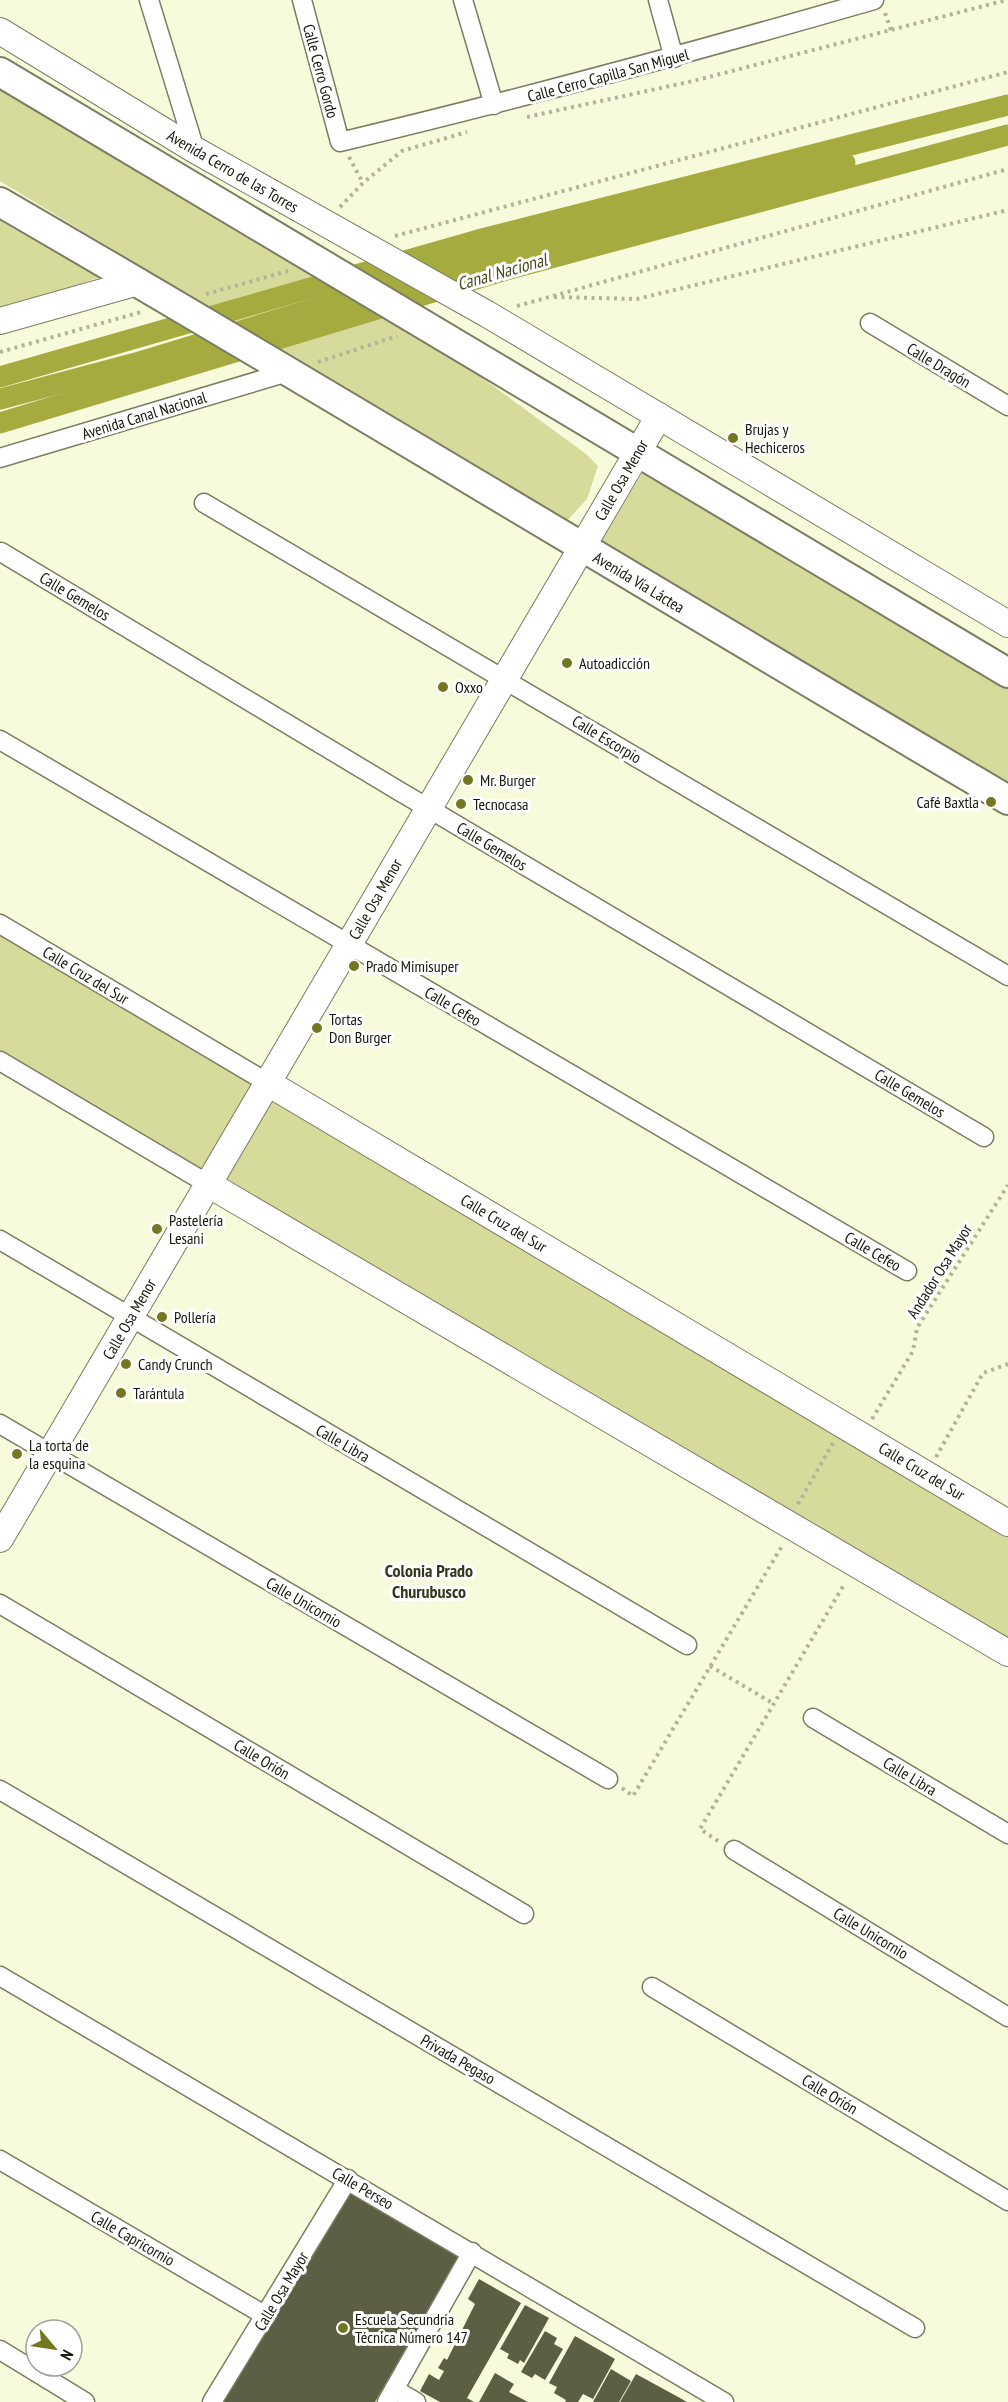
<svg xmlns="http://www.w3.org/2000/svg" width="1008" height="2402" viewBox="0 0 1008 2402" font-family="'PT Sans Narrow',sans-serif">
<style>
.green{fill:#d6da9b}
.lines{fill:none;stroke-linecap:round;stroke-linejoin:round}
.canal{stroke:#a6ab40;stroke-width:21}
.building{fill:#5d5f44}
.street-casing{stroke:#7b7d62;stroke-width:21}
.secondary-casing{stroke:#7b7d62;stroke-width:28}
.primary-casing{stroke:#7b7d62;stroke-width:32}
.path{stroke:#b1b49b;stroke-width:4;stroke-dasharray:3 4.5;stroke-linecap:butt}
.street{stroke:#fff;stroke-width:18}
.secondary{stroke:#fff;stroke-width:26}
.primary{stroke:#fff;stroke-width:28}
.poi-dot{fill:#74771f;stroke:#fff;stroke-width:2}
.labels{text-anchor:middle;stroke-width:6;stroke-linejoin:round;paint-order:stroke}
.street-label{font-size:16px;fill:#16170c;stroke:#fff}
.poi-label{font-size:16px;fill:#16170c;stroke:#fff;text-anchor:start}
.water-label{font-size:18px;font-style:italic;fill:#4a4c21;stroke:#fff}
.neighbourhood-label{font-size:18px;font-weight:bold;fill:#35361d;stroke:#fff}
</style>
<rect width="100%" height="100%" fill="#f7fadb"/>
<!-- green -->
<g class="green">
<path d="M0 89 470 369 586 454 598 466 587 499 564 524 0 181Z"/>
<path d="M0 213 103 276 0 311Z"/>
<path d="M643 472 1008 687V790L595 552Z"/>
<path d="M0 931 1008 1535V1646L788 1518 0 1052Z"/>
</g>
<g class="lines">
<!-- canal -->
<g class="canal">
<path d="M0 377 478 240 1008 105"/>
<path d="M0 399 136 363 444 269 845 163"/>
<path d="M0 423 506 270 1008 135"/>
</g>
</g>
<!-- building -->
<g class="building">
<path d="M351 2193 460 2254 375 2402H222Z"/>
<path d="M479 2279 521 2303 467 2398 474 2402H440L420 2391 429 2374 439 2380 444 2371 438 2368 444 2358 447 2360 475 2304 468 2299Z"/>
<path d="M525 2305 549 2318 524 2363 520 2360 518 2364 507 2358 509 2354 500 2349Z"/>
<path d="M545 2331 557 2338 554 2344 563 2349 545 2380 535 2374 532 2378 521 2372Z"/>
<path d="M575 2336 615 2359 593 2399 583 2394 578 2402H565L566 2400 554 2393 557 2387 549 2383Z"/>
<path d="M611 2369 631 2381 619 2402H593Z"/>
<path d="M495 2373 514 2384 509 2392 528 2402H479Z"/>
<path d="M636 2374 680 2398 687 2402H620Z"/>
</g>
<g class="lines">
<defs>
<g id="street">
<path d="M149 0 195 150"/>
<path d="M302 0 340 142C520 99 697 51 874 0"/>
<path d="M463 0 494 105"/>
<path d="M658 0 674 58"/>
<path d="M870 323 1008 406"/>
<path d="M0 458 288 372"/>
<path d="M204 503 1008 976"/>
<path d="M1 552 399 791 984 1137"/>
<path d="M0 740 907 1271"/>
<path d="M0 924 268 1083"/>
<path d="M0 1061 208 1184"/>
<path d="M0 1240 687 1645"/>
<path d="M0 1424 608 1779"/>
<path d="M0 1604 524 1914"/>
<path d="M813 1718 1008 1834"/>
<path d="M0 1790 915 2328"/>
<path d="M734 1850 1008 2017"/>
<path d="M0 1976 724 2402"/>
<path d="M652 1987 1008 2201"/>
<path d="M0 2160 266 2316"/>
<path d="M0 2350 85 2402"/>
<path d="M394 2389 416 2402"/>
<path d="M212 2402 348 2179"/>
<path d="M387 2402 472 2252"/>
</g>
<g id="secondary">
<path d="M0 31 195 150 487 314 1008 624"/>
<path d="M0 321 138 282"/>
<path d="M268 1083 1008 1523"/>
<path d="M208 1184 1008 1653"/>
<path d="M0 1539 659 416"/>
</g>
<g id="primary">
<path d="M0 72C337 271 671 474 1008 673"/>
<path d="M0 202C338 398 671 602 1008 800"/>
</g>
</defs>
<!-- street casing -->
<use href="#street" class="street-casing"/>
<!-- secondary casing -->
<use href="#secondary" class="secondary-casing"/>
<!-- primary casing -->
<use href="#primary" class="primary-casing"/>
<!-- path -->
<g class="path">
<path d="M885 13 891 30"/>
<path d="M527 117 693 81 1007 0"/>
<path d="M349 157 363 183"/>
<path d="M340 207 363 183 402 151 467 132"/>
<path d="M395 236 1008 72"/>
<path d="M206 294 288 271"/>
<path d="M554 297 637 299 1008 210"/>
<path d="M517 306 1008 169"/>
<path d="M0 352 141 312"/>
<path d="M318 362 397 336"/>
<path d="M872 1419 913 1351 917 1328 1008 1185"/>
<path d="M936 1457 983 1373 1008 1364"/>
<path d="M798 1504 833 1443"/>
<path d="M710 1666 774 1704"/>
<path d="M622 1788 633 1796 782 1546"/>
<path d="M718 1841 700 1829 845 1583"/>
</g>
<!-- street -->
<use href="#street" class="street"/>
<!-- secondary -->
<use href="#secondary" class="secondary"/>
<!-- primary -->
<use href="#primary" class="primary"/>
</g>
<!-- markers -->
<g class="poi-dot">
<circle cx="733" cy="438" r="6"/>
<circle cx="567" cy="663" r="6"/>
<circle cx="443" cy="687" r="6"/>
<circle cx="468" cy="780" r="6"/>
<circle cx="991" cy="802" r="6"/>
<circle cx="461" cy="804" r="6"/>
<circle cx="354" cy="966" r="6"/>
<circle cx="317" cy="1028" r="6"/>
<circle cx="157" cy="1229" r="6"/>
<circle cx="162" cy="1317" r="6"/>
<circle cx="126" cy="1364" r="6"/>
<circle cx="121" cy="1393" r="6"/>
<circle cx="17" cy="1454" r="6"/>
<circle cx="343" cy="2328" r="6"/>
</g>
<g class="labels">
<!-- street labels -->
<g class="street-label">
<text transform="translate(321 71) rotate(75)" y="6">Calle Cerro Gordo</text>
<text transform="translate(608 75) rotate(-15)" y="6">Calle Cerro Capilla San Miguel</text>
<text transform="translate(233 171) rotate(30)" y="6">Avenida Cerro de las Torres</text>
<text transform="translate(939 365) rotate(31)" y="6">Calle Dragón</text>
<text transform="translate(144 415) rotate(-17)" y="6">Avenida Canal Nacional</text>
<text transform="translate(621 480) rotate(-60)" y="6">Calle Osa Menor</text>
<text transform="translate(639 582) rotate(31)" y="6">Avenida Vía Láctea</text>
<text transform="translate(75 596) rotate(31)" y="6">Calle Gemelos</text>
<text transform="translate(607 739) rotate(31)" y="6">Calle Escorpio</text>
<text transform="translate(492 846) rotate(31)" y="6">Calle Gemelos</text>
<text transform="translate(375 899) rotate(-60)" y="6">Calle Osa Menor</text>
<text transform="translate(86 975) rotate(31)" y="6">Calle Cruz del Sur</text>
<text transform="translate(453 1006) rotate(30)" y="6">Calle Cefeo</text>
<text transform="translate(910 1093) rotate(31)" y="6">Calle Gemelos</text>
<text transform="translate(504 1223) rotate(31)" y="6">Calle Cruz del Sur</text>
<text transform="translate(873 1251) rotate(30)" y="6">Calle Cefeo</text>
<text transform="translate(939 1271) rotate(-58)" y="6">Andador Osa Mayor</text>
<text transform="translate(129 1319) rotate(-60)" y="6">Calle Osa Menor</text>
<text transform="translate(343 1443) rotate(30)" y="6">Calle Libra</text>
<text transform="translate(922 1471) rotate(31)" y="6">Calle Cruz del Sur</text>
<text transform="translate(304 1602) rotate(30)" y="6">Calle Unicornio</text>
<text transform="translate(262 1759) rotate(31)" y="6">Calle Orión</text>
<text transform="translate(910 1776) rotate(31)" y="6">Calle Libra</text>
<text transform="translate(871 1933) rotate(31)" y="6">Calle Unicornio</text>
<text transform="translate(458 2059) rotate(30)" y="6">Privada Pegaso</text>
<text transform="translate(830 2094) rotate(31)" y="6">Calle Orión</text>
<text transform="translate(363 2188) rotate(30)" y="6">Calle Perseo</text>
<text transform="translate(133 2238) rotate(30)" y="6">Calle Capricornio</text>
<text transform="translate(281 2291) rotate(-59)" y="6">Calle Osa Mayor</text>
</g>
<!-- poi labels -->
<g class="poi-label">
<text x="745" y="435">Brujas y<tspan x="745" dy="18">Hechiceros</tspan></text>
<text x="579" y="669">Autoadicción</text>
<text x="455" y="693">Oxxo</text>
<text x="480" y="786">Mr. Burger</text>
<text x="979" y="808" text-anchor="end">Café Baxtla</text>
<text x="473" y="810">Tecnocasa</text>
<text x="366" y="972">Prado Mimisuper</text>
<text x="329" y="1025">Tortas<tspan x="329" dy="18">Don Burger</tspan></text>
<text x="169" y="1226">Pastelería<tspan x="169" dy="18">Lesani</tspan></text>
<text x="174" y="1323">Pollería</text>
<text x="138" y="1370">Candy Crunch</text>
<text x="133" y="1399">Tarántula</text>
<text x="29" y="1451">La torta de<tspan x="29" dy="18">la esquina</tspan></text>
<text x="355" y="2325">Escuela Secundria<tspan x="355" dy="18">Técnica Número 147</tspan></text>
</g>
<!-- water labels -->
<g class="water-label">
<text transform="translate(502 272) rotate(-16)" y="6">Canal Nacional</text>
</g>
<!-- neighbourhood labels -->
<g class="neighbourhood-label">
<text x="429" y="1577">Colonia Prado<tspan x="429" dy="21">Churubusco</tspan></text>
</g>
</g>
<!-- north arrow -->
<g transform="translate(54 2348) rotate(119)"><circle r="28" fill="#ffffff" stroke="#a2a29e" stroke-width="1.5"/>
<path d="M0-4.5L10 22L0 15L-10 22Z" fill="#74771f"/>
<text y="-9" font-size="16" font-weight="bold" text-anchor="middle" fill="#16170c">N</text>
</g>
</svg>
